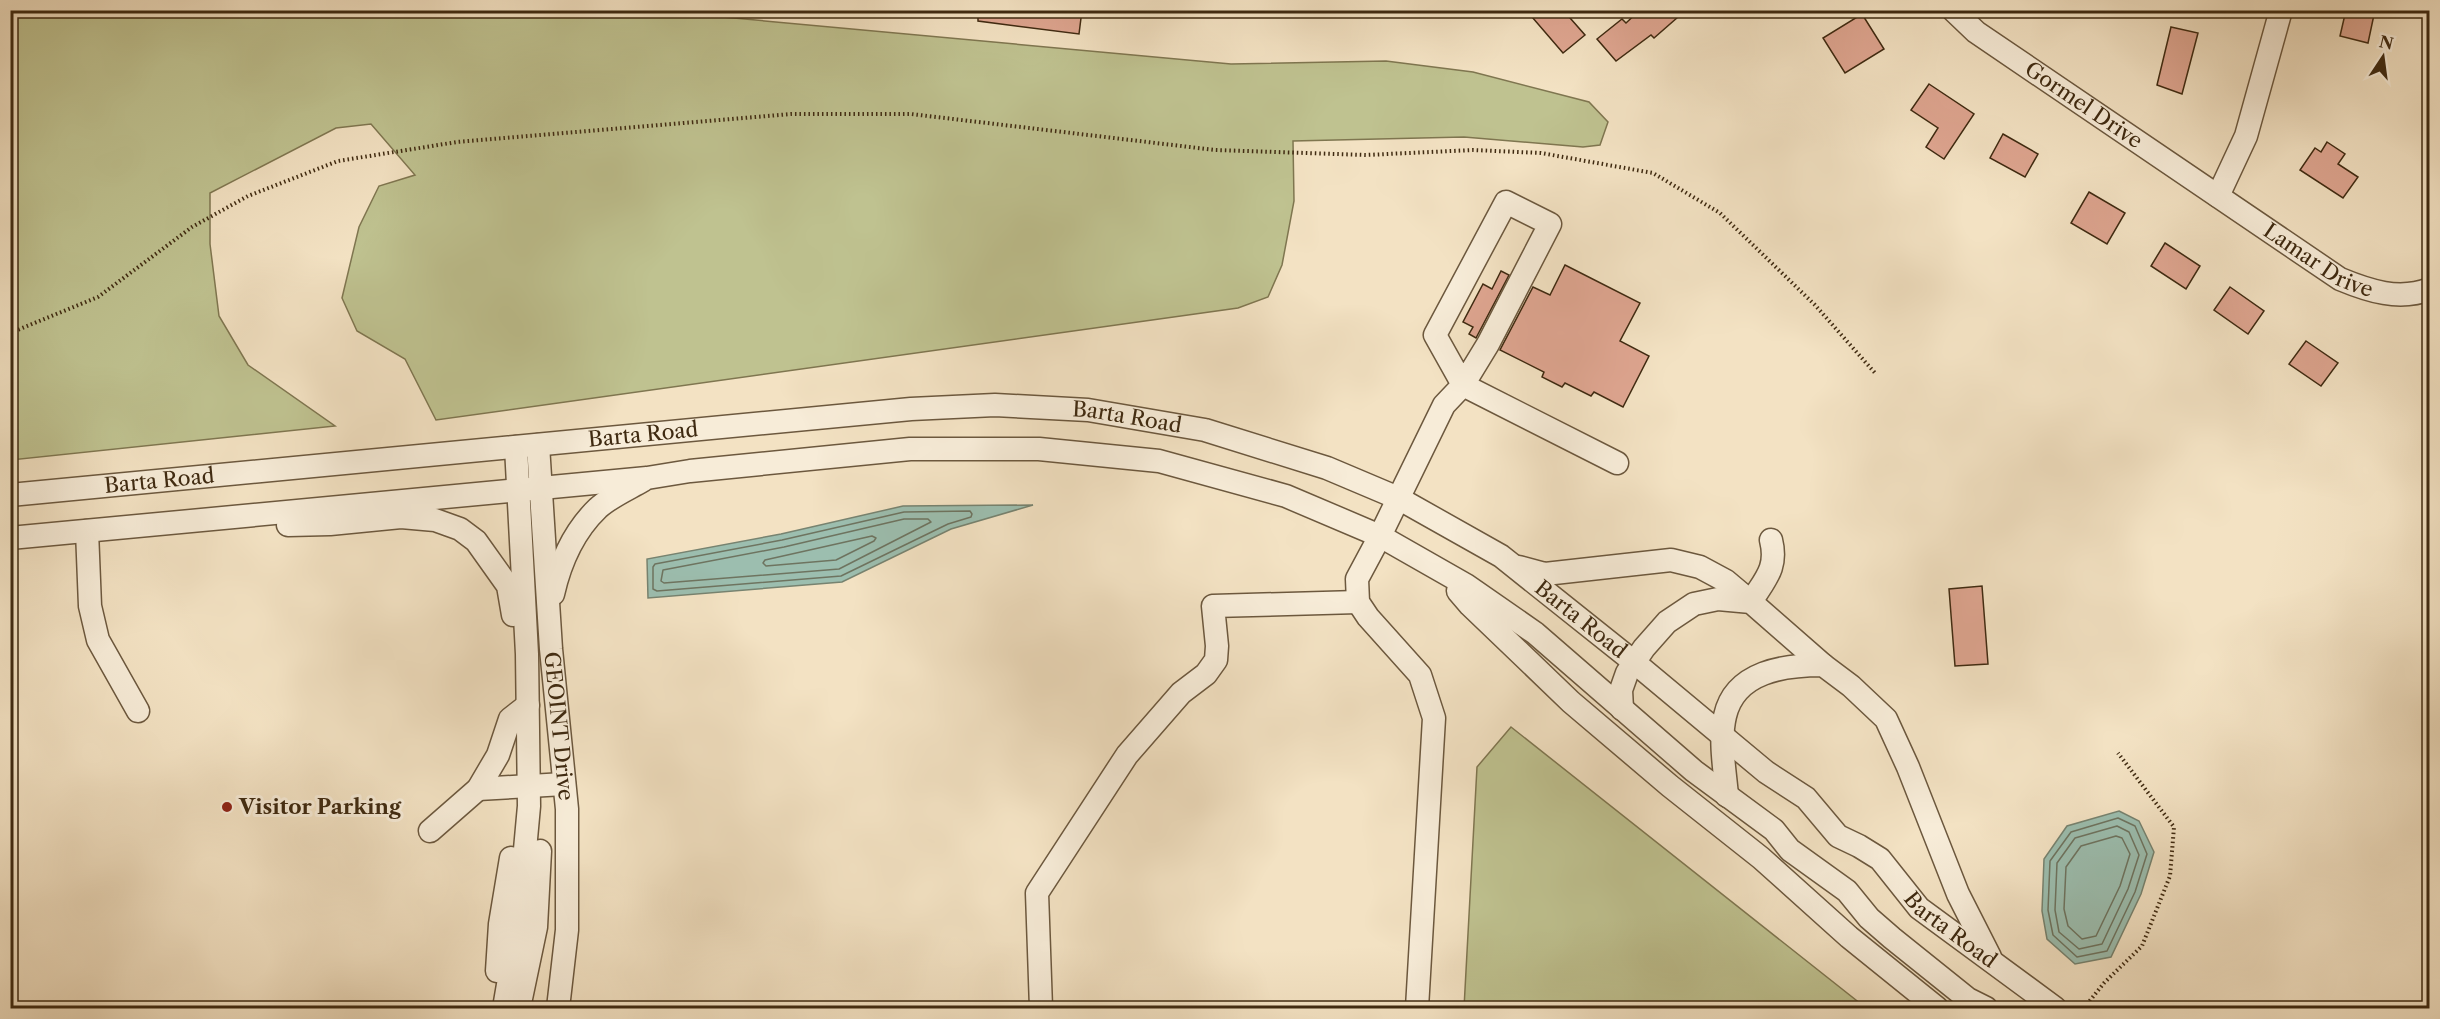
<svg xmlns="http://www.w3.org/2000/svg" width="2440" height="1019" viewBox="0 0 2440 1019" font-family="'Libre Caslon Text',serif">
<style>
.green{fill:#bfc290;stroke:#7f7650;stroke-width:1.5}
.water{fill:#9cbeaf;stroke:#778370;stroke-width:1.5}
.lines{fill:none;stroke-linecap:round;stroke-linejoin:round}
.shore{stroke:#6e7460;stroke-width:1.5}
.building{fill:#dea590;stroke:#3f2a11;stroke-width:1.5}
.minor-casing{stroke:#6c583e;stroke-width:25}
.path{stroke:#3f2a11;stroke-width:4;stroke-dasharray:1.5 3;stroke-linecap:butt}
.minor{stroke:#f7ecd8;stroke-width:22}
.poi-dot{fill:#8f2418;stroke:#f7ecd8;stroke-width:2}
.labels{text-anchor:middle;stroke-width:6;stroke-linejoin:round;paint-order:stroke}
.street-label{font-size:21px;fill:#3f2a11;stroke:#f7ecd8}
.poi-label{font-size:21px;font-weight:bold;fill:#3f2a11;stroke:#f7ecd8;text-anchor:start}
</style>
<rect width="100%" height="100%" fill="#f3e2c3"/>
<filter id="stains"><feTurbulence type="fractalNoise" baseFrequency=".00333" numOctaves="4"/><feColorMatrix values="0 0 0 0 .2 0 0 0 0 .09 0 0 0 0 .02 0 0 0 .5 -.17"/></filter>
<radialGradient id="worn" r=".72"><stop offset=".6" stop-color="#630" stop-opacity="0"/><stop offset="1" stop-color="#630" stop-opacity=".3"/></radialGradient>
<!-- green -->
<g class="green">
<path d="M11 10 678 11 679 13 1231 64 1386 61 1473 72 1589 102 1608 122 1600 145 1583 147 1464 137 1293 141 1294 201 1282 265 1268 297 1238 308 436 420 405 359 357 331 342 298 359 227 379 186 415 175 371 124 336 128 210 193V244L219 316 248 365 335 426 11 460Z"/>
<path d="M1511 727 1866 1008H1464L1477 767Z"/>
</g>
<!-- water -->
<g class="water">
<path d="M1033 505 951 529 842 582 648 598 647 559 781 534 903 506Z"/>
<path d="M2119 811 2139 821 2154 852 2141 894 2111 957 2075 964 2047 939 2042 911 2044 859 2067 826Z"/>
</g>
<g class="lines">
<!-- shore -->
<g class="shore">
<path d="M970 511 972 514 971 517 948 524 841 576 657 591 653 589V567L655 564 782 540 904 512Z"/>
<path d="M904 519H928L931 522 839 569 664 583 661 581 663 570 784 547Z"/>
<path d="M872 536 876 538 874 541 836 560 766 566 763 563 765 560Z"/>
<path d="M2118 818 2135 826 2147 854 2135 892 2107 951 2077 957 2053 935 2048 910 2050 861 2071 832Z"/>
<path d="M2117 826 2129 832 2139 855 2128 889 2102 944 2079 949 2059 932 2055 910 2057 863 2075 838Z"/>
<path d="M2116 836 2122 838 2130 854 2120 886 2096 936 2082 939 2068 926 2064 909 2066 867 2081 846Z"/>
</g>
</g>
<!-- building -->
<g class="building">
<path d="M978 10H1082L1079 34 978 21Z"/>
<path d="M1526 10H1563L1585 35 1563 53Z"/>
<path d="M1640 10H1686L1654 38 1651 35 1616 61 1597 39 1622 19 1626 23Z"/>
<path d="M2346 10H2375L2368 43 2340 36Z"/>
<path d="M1862 14 1884 49 1845 73 1823 38Z"/>
<path d="M2171 27 2198 33 2182 94 2157 85Z"/>
<path d="M1929 84 1974 114 1944 159 1926 147 1938 128 1911 110Z"/>
<path d="M2003 134 2038 154 2025 177 1990 158Z"/>
<path d="M2327 142 2345 154 2338 164 2358 177 2343 198 2300 170 2315 148 2321 152Z"/>
<path d="M2089 192 2125 213 2107 244 2071 223Z"/>
<path d="M2165 243 2200 266 2186 289 2151 266Z"/>
<path d="M1565 265 1640 303 1620 341 1649 356 1623 407 1594 392 1591 396 1565 383 1562 387 1542 377 1544 372 1500 350 1533 287 1550 295Z"/>
<path d="M1501 271 1509 275 1476 338 1469 334 1473 327 1463 322 1483 284 1492 289Z"/>
<path d="M2230 287 2264 311 2248 334 2214 310Z"/>
<path d="M2306 341 2338 363 2321 386 2289 364Z"/>
<path d="M1982 586 1988 664 1955 666 1949 589Z"/>
</g>
<g class="lines">
<defs>
<g id="minor">
<path id="s1" d="M1953 10 1976 32 2340 279C2369 291 2399 301 2430 289"/>
<path d="M2218 196 2246 136 2281 10"/>
<path id="s2" d="M538 445 551 649 567 809V930L558 1008"/>
<path id="s3" d="M10 495 911 409 995 405 1088 410 1205 430 1327 468 1398 498 1501 556 1634 662 1766 772 1806 798 1838 836 1859 846 1880 859 1919 908 2055 1008"/>
<path d="M288 525 330 524 401 517 435 520 460 529 476 541 508 586 513 615"/>
<path d="M87 531 90 606 98 640 138 711"/>
<path d="M10 538 647 478 690 471 910 449H1039L1159 461 1286 496 1380 536 1466 585 1535 633 1694 771 1774 830 1790 850 1847 891 1869 918 1892 938 1968 999 1986 1008"/>
<path d="M1519 567 1545 574 1671 560 1700 567 1726 581 1751 602C1765 579 1778 568 1771 540"/>
<path d="M1458 591 1470 605 1571 702 1670 786 1761 858 1849 937 1937 1008"/>
<path d="M553 594C560 563 574 531 598 508 610 497 628 489 642 481"/>
<path d="M1622 709 1621 690 1627 673 1644 648 1667 622 1694 604 1718 599 1751 602 1823 665"/>
<path d="M478 789 564 784"/>
<path d="M1727 796C1725 771 1719 741 1725 716 1735 671 1785 665 1823 665L1851 686 1886 719 1908 767 1958 894 1990 957"/>
<path d="M430 831 478 789 498 755 510 719 528 705"/>
<path d="M497 971 500 924 511 858"/>
<path d="M504 1008 518 926 529 806 527 654 516 447"/>
<path d="M519 1008 536 927 540 851"/>
<path d="M1041 1008 1037 893 1127 755 1181 693 1206 674 1216 660 1217 646 1213 606 1358 602"/>
<path d="M1417 1008 1434 718 1420 675 1368 617 1358 602 1357 579 1380 536 1444 405 1463 385 1488 344 1550 224 1506 202 1435 335 1463 385 1617 463"/>
</g>
</defs>
<!-- minor casing -->
<use href="#minor" class="minor-casing"/>
<!-- path -->
<g class="path">
<path d="M10 333 98 297 192 227 248 196 338 161 457 142 791 114H911L1215 150 1366 155 1473 150 1541 153 1653 173 1720 213 1815 305 1875 373"/>
<path d="M2084 1008 2104 983 2142 946 2170 876 2174 827 2118 753"/>
</g>
<!-- minor -->
<use href="#minor" class="minor"/>
</g>
<!-- markers -->
<circle class="poi-dot" cx="227" cy="807" r="6"/>
<g class="labels">
<!-- street labels -->
<g class="street-label">
<text dy="7" stroke="none"><textPath href="#s1" startOffset="162">Gormel Drive</textPath></text>
<text dy="7" stroke="none"><textPath href="#s1" startOffset="444">Lamar Drive</textPath></text>
<text dy="7" stroke="none"><textPath href="#s3" startOffset="1122">Barta Road</textPath></text>
<text dy="7" stroke="none"><textPath href="#s3" startOffset="636">Barta Road</textPath></text>
<text dy="7" stroke="none"><textPath href="#s3" startOffset="150">Barta Road</textPath></text>
<text dy="7" stroke="none"><textPath href="#s3" startOffset="1626">Barta Road</textPath></text>
<text dy="7" stroke="none"><textPath href="#s2" startOffset="282">GEOINT Drive</textPath></text>
<text dy="7" stroke="none"><textPath href="#s3" startOffset="2112">Barta Road</textPath></text>
</g>
<!-- poi labels -->
<g class="poi-label">
<text x="239" y="814">Visitor Parking</text>
</g>
</g>
<!-- margin -->
<rect width="2440" height="1019" fill="none" stroke="#f3e2c3" stroke-width="36"/>
<rect x="12" y="12" width="2416" height="995" fill="none" stroke="#3f2a11" stroke-width="3"/>
<rect x="18" y="18" width="2404" height="983" fill="none" stroke="#3f2a11" stroke-width="1.5"/>
<!-- north arrow -->
<g transform="translate(2383 57) rotate(13)" stroke="#f7ecd8" stroke-width="4.5" paint-order="stroke">
<path d="M0-4.5L10 22L0 15L-10 22Z" fill="#3f2a11"/>
<text y="-9" font-size="16" font-weight="bold" text-anchor="middle" fill="#3f2a11">N</text>
</g>
<rect width="100%" height="100%" filter="url(#stains)"/>
<rect width="100%" height="100%" fill="url(#worn)"/>
</svg>
